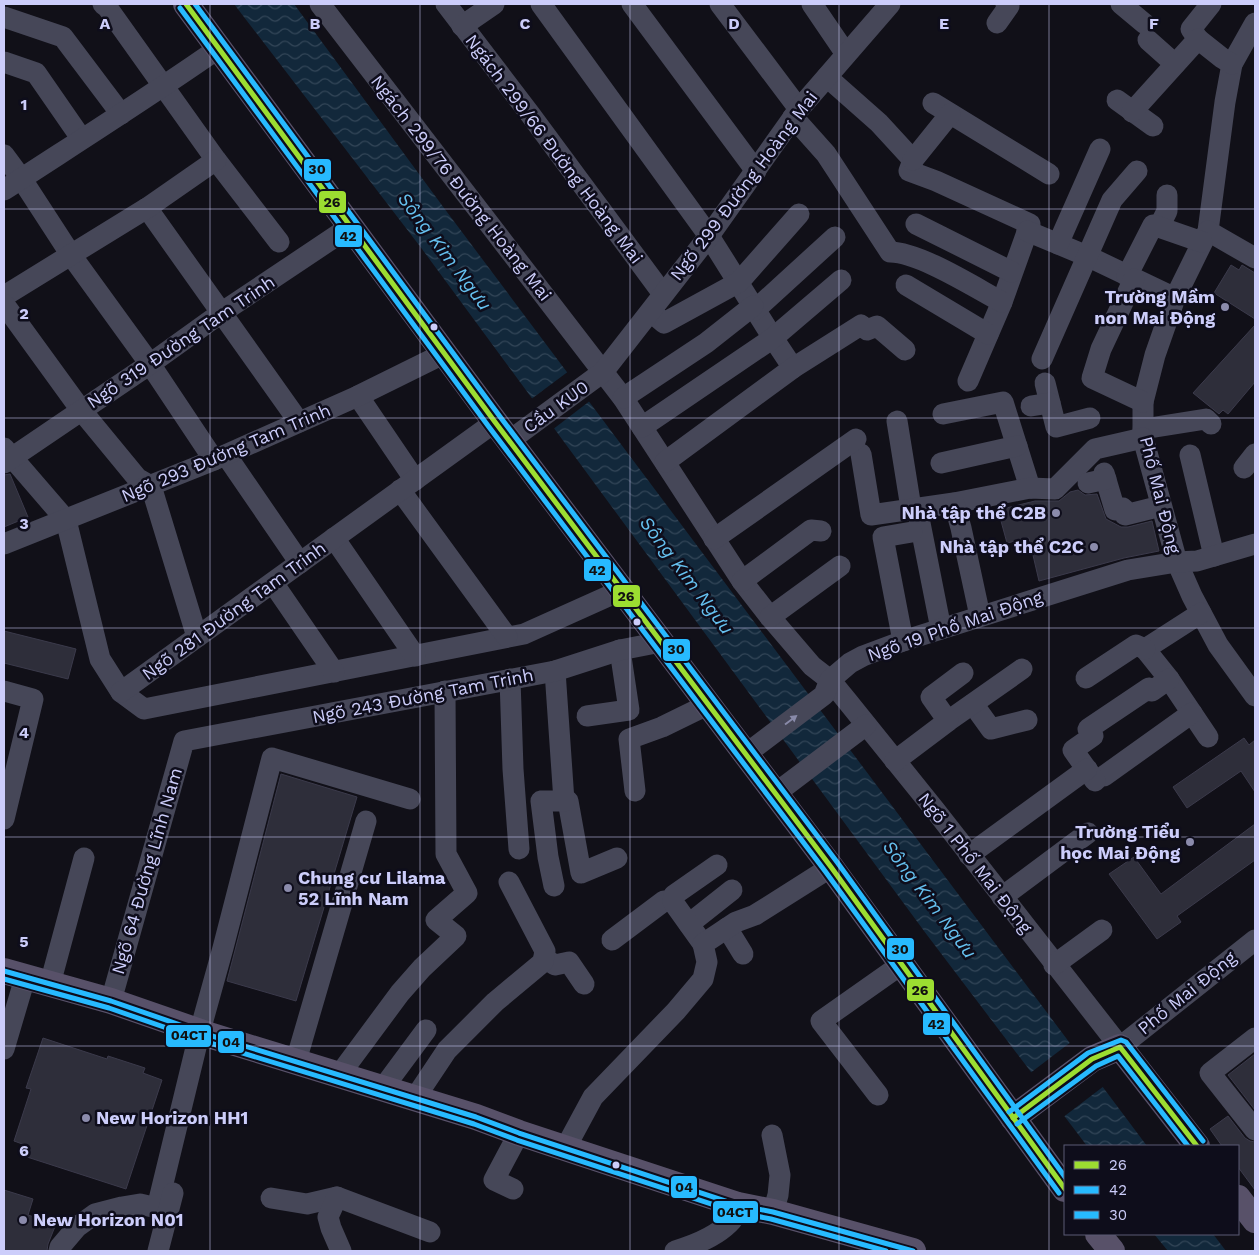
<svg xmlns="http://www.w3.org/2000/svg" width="1259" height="1255" viewBox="0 0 1259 1255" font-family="'Work Sans',sans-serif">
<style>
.water{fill:url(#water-waves)}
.pier{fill:#111018}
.building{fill:#2e2e3a;stroke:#3b3a4b}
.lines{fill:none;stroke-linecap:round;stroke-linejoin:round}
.minor{stroke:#464758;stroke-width:21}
.major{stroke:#585169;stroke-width:26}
.bus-1-casing{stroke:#0e0d1b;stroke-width:9}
.bus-2-casing{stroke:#0e0d1b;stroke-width:9}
.bus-3-casing{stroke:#0e0d1b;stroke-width:9}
.bus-4-casing{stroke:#0e0d1b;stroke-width:9}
.bus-5-casing{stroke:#0e0d1b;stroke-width:9}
.bus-1{stroke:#9cdd31;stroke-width:5}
.bus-2{stroke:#27baff;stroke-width:5}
.bus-3{stroke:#27baff;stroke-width:5}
.bus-4{stroke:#27baff;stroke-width:5}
.bus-5{stroke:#27baff;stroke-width:5}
.oneway{fill:#898aa9}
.grid{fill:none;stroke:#cccdfa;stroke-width:1;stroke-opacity:0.55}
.poi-dot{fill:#8b8bab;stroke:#0e0d1b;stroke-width:2}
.bus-dot{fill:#cccdfa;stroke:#0e0d1b;stroke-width:2}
.labels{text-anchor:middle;stroke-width:5;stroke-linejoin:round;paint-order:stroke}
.street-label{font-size:18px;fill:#cccdfa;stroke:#0e0d1b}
.poi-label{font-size:18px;font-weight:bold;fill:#cccdfa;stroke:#0e0d1b;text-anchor:end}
.water-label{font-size:19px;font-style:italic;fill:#65c0ef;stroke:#0e0d1b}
.grid-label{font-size:16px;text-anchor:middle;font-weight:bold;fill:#cccdfa;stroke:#0e0d1b;stroke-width:5;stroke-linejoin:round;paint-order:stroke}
.line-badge{stroke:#0e0d1b;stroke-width:2}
.pale-badge-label{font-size:14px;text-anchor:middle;font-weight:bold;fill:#111}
</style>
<defs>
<pattern id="water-waves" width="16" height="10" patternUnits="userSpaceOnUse" patternTransform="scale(1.25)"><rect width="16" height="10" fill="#12283b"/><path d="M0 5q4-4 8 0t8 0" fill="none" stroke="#334658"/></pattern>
</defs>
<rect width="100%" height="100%" fill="#111018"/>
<!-- water -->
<g class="water">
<path d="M234 4H294L444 208 1147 1146H1087L927 935 422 249Z"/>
<path d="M1154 1234H1213L1226 1251H1168Z"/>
</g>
<!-- pier -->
<g class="pier">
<path d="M569 371 591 400 552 430 530 400Z"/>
<path d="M1071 1042 1104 1086 1062 1118 1029 1074Z"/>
</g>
<!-- building -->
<g class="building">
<path d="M1231 265 1239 270 1242 265 1255 273V319L1214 293Z"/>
<path d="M1255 325V382L1228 414 1223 410 1219 414 1193 393Z"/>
<path d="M10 474 28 517 4 527V475Z"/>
<path d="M1078 490 1085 495 1097 494 1106 519 1121 527H1128L1152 521 1159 551 1124 558 1039 581 1029 538 1007 543 998 510 1035 501H1059L1070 492Z"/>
<path d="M4 631 76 649 68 679 4 663Z"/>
<path d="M1244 738 1249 745 1255 740V792L1241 771 1187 808 1173 787Z"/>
<path d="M281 774 357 797 296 1001 227 981Z"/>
<path d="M1255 824V860L1177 916 1181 922 1157 939 1109 874 1134 857 1161 894Z"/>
<path d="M43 1038 107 1059 108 1056 145 1068 143 1073 162 1080 126 1189 24 1156 28 1146 14 1141 31 1089 26 1088Z"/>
<path d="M1255 1054V1110L1228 1075Z"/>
<path d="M1228 1116 1245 1138 1250 1141 1255 1142V1190L1238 1167V1146H1222L1210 1129Z"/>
<path d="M4 1190 33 1199 28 1215 56 1224 48 1244 47 1251H4Z"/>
</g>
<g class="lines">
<!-- minor -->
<g class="minor">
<path d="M103 4 107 7 216 160 279 242"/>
<path d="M320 4 623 398 742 581 770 617 812 666 830 680 848 702 935 810 1120 1047 1255 940"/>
<path d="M446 4 530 114 663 294"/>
<path d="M541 4 709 236 773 338 793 368"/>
<path d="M632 4 756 171"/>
<path d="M720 4 799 109"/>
<path d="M812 4 846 54"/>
<path d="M1121 4 1145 24"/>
<path d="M4 17 63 37 121 114"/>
<path d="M997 23 1009 6 1006 4"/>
<path d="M1255 23 1232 64 1225 102 1208 231 1175 298 1155 355 1143 402V438L1177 562 1192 596 1218 645 1255 696"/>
<path d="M462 26 494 4"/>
<path d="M1198 39 1191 29 1211 4"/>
<path d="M1148 40 1175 64"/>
<path d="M4 62 36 73 81 138"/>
<path d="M827 77 879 123 913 160 909 171 936 181 1030 224 1002 302 968 381"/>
<path d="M1117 100 1153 126"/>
<path d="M933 103 1049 174"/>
<path d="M1132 112 1198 39 1222 58 1232 64"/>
<path d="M793 117 826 154 890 252C919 252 974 287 1002 302"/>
<path d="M4 155 21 178 71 255 150 364 214 460"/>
<path d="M913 160 950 114"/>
<path d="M4 190C76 143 149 97 219 48"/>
<path d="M147 208 299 422"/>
<path d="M916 224 1012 272"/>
<path d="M1159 227 1167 211V195"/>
<path d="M1027 231 1087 256 1175 298"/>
<path d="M1208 231 1255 258"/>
<path d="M1058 244 1100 149"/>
<path d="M1127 276 1153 225 1202 242"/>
<path d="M1134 279 1101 349 1092 378 1143 402"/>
<path d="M906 285 988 334"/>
<path d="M4 296 147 208 216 160"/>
<path d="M4 304 81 410 137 478 151 486 197 637"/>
<path d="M755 310 835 237"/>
<path d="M651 312 664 323 739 282 799 214"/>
<path d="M1042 359 1112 200 1137 171"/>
<path d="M1045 383 1056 427 1090 418"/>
<path d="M358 396 415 480"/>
<path d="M623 398 706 343 753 306"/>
<path d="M1031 406 1050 403"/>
<path d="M943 414 1003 402 1030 488"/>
<path d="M897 421 911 508"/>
<path d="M642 427 773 338 841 280"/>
<path d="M1143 429 1206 419 1211 424"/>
<path d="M509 441 603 372 709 236 799 109 890 4"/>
<path d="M4 448 66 520 100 659 121 692 144 709 524 634 622 590"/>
<path d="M861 454 871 515 954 503 1030 488 1055 489 1095 449 1143 438"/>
<path d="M226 455 300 563"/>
<path d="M1190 455 1214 556"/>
<path d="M665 462 793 368 861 325 867 330 877 326 905 350"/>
<path d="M4 463 150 364 221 313 351 226"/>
<path d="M941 463 1017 446"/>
<path d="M1244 468 1255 454"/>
<path d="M1104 473 1115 510 1123 508 1125 515 1161 506"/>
<path d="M1088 483 1106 479"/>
<path d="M400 490 507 637"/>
<path d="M954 503 961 528 980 616"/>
<path d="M919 518 941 629"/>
<path d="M334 538 415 656"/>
<path d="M714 539 856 439"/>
<path d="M4 544 214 460 358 396 445 353"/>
<path d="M742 581 811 530 821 531"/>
<path d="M273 583 334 672"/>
<path d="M1201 613 1145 649 1169 679 1208 737"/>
<path d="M770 617 840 566"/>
<path d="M903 641 883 537 912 532"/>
<path d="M1086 678 1136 645 1145 649"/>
<path d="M510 679 513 769 519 849"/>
<path d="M4 691 33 699 4 819"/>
<path d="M121 692 495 422"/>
<path d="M973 704 991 729 1027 720"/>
<path d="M587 716 629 710 620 650"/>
<path d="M948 721 1022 669"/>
<path d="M746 754 824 695 830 680 850 663 863 656 903 641 1128 570 1177 562 1197 561 1255 544"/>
<path d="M895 761 948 721 931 697 963 673"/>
<path d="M1104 776 1192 713"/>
<path d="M1095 781 1073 750 1093 736 1088 729 1149 688 1152 691 1169 679"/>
<path d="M635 791 629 739 662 727 709 704"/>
<path d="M776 793 866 725"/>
<path d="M564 801H568L581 873 617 858"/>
<path d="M969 855 1087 769"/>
<path d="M554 886 548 857 541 801H564L555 671"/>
<path d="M1002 897 1088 833"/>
<path d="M689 924 732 890"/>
<path d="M727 928 743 954"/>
<path d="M612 940 664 901 673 902"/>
<path d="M703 944 673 902 674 895 717 865"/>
<path d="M544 958 555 965 569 962 584 984"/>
<path d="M1054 965 1102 930"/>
<path d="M50 984 84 858"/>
<path d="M111 1001 184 741 555 671 620 650 661 642"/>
<path d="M1255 1038 1210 1073 1255 1130"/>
<path d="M4 1049 25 978"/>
<path d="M296 1061 366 821"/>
<path d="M340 1074 400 993 422 968 456 936 436 920 467 893 446 854 445 691"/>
<path d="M383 1088 426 1030"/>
<path d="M878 1095 821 1021 902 964"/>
<path d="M415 1098 447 1050 495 1002 543 962 545 951 509 882"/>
<path d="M772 1135 780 1175 778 1195 773 1212"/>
<path d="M566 1147 593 1097 676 1011 703 979 707 962 703 944 736 922 755 915 831 867"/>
<path d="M513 1189 494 1180 519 1133"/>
<path d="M271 1198 307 1204 337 1197"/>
<path d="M59 1251 60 1247 77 1227 95 1214 122 1207 140 1204 157 1208 200 1031 223 948 272 758 410 799"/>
<path d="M158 1251 173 1193"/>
<path d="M341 1251 331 1228 328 1217 337 1197 430 1232"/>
<path d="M675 1251C695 1245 718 1236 732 1220 735 1216 736 1210 738 1205"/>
</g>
<!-- major -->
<g class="major">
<path d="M186 4 495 422 831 867 1065 1189"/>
<path d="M4 971 111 1001 212 1036 476 1117 519 1133 738 1205 773 1212 913 1251"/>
<path d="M1013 1118 1092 1059 1120 1047 1197 1146"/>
<path d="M1238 1198 1255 1220"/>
<path d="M1098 1234 1112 1251"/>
</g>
<defs>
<g id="bus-1">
<path d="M186 4 495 422 831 867 1065 1189"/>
<path d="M1013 1118 1092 1059 1120 1047 1197 1146"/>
</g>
<g id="bus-2">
<path d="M180 8 489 427 825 871 1059 1193"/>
<path d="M1017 1124 1096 1066 1118 1056 1188 1146"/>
</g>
<g id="bus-3">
<path d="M195 4 501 418 837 862 1065 1177"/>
<path d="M1009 1112 1088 1053 1121 1040 1126 1042 1203 1141"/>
</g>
<path id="bus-4" d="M4 971 111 1001 212 1036 476 1117 519 1133 738 1205 773 1212 913 1251"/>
<path id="bus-5" d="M4 979 109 1008 210 1043 474 1124 517 1140 736 1212 771 1219 886 1251"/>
</defs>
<!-- bus-1 casing -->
<use href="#bus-1" class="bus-1-casing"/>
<!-- bus-2 casing -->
<use href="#bus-2" class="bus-2-casing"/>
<!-- bus-3 casing -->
<use href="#bus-3" class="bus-3-casing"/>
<!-- bus-4 casing -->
<use href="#bus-4" class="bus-4-casing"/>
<!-- bus-5 casing -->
<use href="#bus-5" class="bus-5-casing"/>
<!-- bus-1 -->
<use href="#bus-1" class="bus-1"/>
<!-- bus-2 -->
<use href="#bus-2" class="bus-2"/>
<!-- bus-3 -->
<use href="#bus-3" class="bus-3"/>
<!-- bus-4 -->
<use href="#bus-4" class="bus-4"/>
<!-- bus-5 -->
<use href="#bus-5" class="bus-5"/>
</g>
<!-- one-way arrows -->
<defs><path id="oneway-solid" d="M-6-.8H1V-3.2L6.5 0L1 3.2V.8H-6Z" transform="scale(1.25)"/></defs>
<use class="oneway" href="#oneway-solid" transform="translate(791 720) rotate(-37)"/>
<!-- grid -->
<path class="grid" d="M210 4V1251M420 4V1251M630 4V1251M839 4V1251M1049 4V1251M4 209H1255M4 418H1255M4 628H1255M4 837H1255M4 1046H1255"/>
<!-- markers -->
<g class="poi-dot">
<circle cx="1225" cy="307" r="5"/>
<circle cx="1056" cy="513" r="5"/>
<circle cx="1094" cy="547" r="5"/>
<circle cx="1190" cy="842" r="5"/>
<circle cx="288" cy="888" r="5"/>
<circle cx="86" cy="1118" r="5"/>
<circle cx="23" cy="1220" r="5"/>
</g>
<g class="bus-dot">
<circle cx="434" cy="327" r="4.5"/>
<circle cx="637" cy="622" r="4.5"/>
<circle cx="616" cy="1165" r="4.5"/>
</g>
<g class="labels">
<!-- street labels -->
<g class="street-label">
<text transform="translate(554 149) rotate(53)" y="6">Ngách 299/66 Đường Hoàng Mai</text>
<text transform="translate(744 186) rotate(-53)" y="6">Ngõ 299 Đường Hoàng Mai</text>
<text transform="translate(461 188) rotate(52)" y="6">Ngách 299/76 Đường Hoàng Mai</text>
<text transform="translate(181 342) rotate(-34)" y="6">Ngõ 319 Đường Tam Trinh</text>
<text transform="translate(556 407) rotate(-36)" y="6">Cầu KU0</text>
<text transform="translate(226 453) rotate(-23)" y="6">Ngõ 293 Đường Tam Trinh</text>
<text transform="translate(1160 495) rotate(76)" y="6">Phố Mai Động</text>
<text transform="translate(234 611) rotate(-36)" y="6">Ngõ 281 Đường Tam Trinh</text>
<text transform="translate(955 626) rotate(-19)" y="6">Ngõ 19 Phố Mai Động</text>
<text transform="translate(423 696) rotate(-11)" y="6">Ngõ 243 Đường Tam Trinh</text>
<text transform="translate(975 863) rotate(52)" y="6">Ngõ 1 Phố Mai Động</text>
<text transform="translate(147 871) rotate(-74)" y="6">Ngõ 64 Đường Lĩnh Nam</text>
<text transform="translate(1187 993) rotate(-39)" y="6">Phố Mai Động</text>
</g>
<!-- poi labels -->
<g class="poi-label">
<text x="1215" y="303">Trường Mầm<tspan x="1215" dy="21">non Mai Động</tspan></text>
<text x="1046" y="519">Nhà tập thể C2B</text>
<text x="1084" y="553">Nhà tập thể C2C</text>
<text x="1180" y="838">Trường Tiểu<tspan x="1180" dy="21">học Mai Động</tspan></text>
<text x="298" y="884" text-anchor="start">Chung cư Lilama<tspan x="298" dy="21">52 Lĩnh Nam</tspan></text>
<text x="96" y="1124" text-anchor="start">New Horizon HH1</text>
<text x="33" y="1226" text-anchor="start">New Horizon N01</text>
</g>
<!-- water labels -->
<g class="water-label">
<text transform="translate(445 251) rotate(53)" y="7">Sông Kim Ngưu</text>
<text transform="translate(687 575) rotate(53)" y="7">Sông Kim Ngưu</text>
<text transform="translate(930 899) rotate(53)" y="7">Sông Kim Ngưu</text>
</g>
</g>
<g class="grid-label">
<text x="105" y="29">A</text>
<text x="315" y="29">B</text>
<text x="525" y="29">C</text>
<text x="734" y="29">D</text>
<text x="944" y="29">E</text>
<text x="1154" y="29">F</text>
<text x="24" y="110">1</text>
<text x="24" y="319">2</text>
<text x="24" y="529">3</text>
<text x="24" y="738">4</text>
<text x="24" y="947">5</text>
<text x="24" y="1156">6</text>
</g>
<g class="line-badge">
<rect x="303" y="158" width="29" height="24" rx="5" fill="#27baff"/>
<rect x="318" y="190" width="29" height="24" rx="5" fill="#9cdd31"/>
<rect x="334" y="224" width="29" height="24" rx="5" fill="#27baff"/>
<rect x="583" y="558" width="29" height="24" rx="5" fill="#27baff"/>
<rect x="612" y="584" width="29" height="24" rx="5" fill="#9cdd31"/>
<rect x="662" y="638" width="29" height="24" rx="5" fill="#27baff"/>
<rect x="886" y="937" width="29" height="24" rx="5" fill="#27baff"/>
<rect x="906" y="978" width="29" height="24" rx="5" fill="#9cdd31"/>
<rect x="922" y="1012" width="29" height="24" rx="5" fill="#27baff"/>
<rect x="165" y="1024" width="47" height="24" rx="5" fill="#27baff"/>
<rect x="217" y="1030" width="28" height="24" rx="5" fill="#27baff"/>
<rect x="670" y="1175" width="28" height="24" rx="5" fill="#27baff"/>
<rect x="712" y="1200" width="47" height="24" rx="5" fill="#27baff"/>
</g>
<g class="pale-badge-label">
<text x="317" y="174">30</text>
<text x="332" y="207">26</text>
<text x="348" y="241">42</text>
<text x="597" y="575">42</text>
<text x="626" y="601">26</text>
<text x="676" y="654">30</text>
<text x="900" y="954">30</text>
<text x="920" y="995">26</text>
<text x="936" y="1029">42</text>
<text x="189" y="1040">04CT</text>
<text x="231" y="1047">04</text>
<text x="684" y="1192">04</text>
<text x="735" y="1217">04CT</text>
</g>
<!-- border -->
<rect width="1259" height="1255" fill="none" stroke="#cccdfa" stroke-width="10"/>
<!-- legend -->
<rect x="1064" y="1145" width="175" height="90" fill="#0e0d1b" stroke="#5a5a74"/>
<rect x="1074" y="1161" width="25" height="8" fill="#9cdd31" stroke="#5a5a74"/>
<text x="1109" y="1170" font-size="15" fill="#cccdfa">26</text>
<rect x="1074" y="1186" width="25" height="8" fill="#27baff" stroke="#5a5a74"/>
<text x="1109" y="1195" font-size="15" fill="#cccdfa">42</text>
<rect x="1074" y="1211" width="25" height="8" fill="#27baff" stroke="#5a5a74"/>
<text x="1109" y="1220" font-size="15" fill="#cccdfa">30</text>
</svg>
